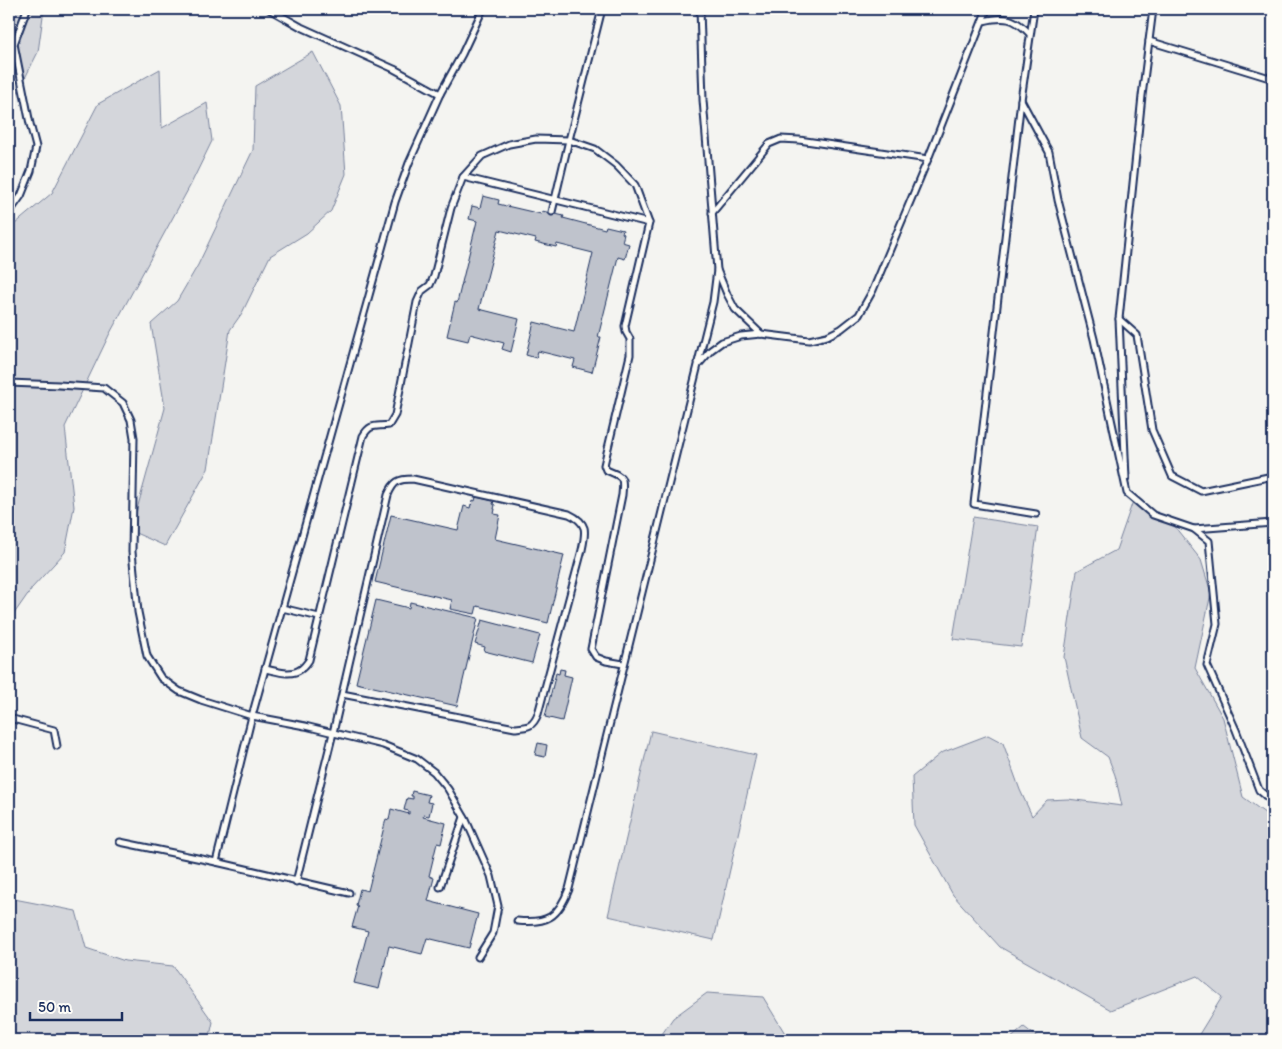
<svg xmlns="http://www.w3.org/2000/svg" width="1282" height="1049" viewBox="0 0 1282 1049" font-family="Itim,sans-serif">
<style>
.green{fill:#d4d6db;stroke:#78829c}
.building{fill:#bfc3cc;stroke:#1b2f5e}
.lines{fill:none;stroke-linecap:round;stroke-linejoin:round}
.lane-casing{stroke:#1b2f5e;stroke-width:9}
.lane{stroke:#fdfcf7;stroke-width:5}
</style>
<rect width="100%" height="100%" fill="#f4f4f1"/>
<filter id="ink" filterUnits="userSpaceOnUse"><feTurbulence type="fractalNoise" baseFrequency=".02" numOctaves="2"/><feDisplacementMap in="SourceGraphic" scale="10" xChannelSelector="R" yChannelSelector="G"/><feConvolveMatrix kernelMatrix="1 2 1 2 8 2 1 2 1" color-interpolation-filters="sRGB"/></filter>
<g filter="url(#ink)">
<!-- green -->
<g class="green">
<path d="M9 9H44L38 52 9 110Z"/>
<path d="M313 52 341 106 346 174 331 211 307 233 270 256 242 313 230 330 208 469 165 546 131 531 165 408 151 324 177 301 198 265 253 150 255 86Z"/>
<path d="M160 69 162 128 207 103 212 141 190 186 109 335 65 427 74 507 65 552 32 588 9 621V229L52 193 98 104Z"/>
<path d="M1133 501 1171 522 1201 560 1211 593 1195 668 1223 718 1243 797 1273 819V1040H1200L1198 1036 1222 997 1197 976 1111 1010 1000 947 953 895 914 825 912 777 941 753 988 735 1003 743 1020 790 1032 816 1047 800 1068 799 1122 806 1115 775 1108 757 1082 738 1064 657 1077 571 1116 550Z"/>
<path d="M973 517 1038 527 1021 647 953 639Z"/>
<path d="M651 731 756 755 714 940 608 916Z"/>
<path d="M9 898 76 911 86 948 125 961 173 966 213 1022 209 1040H9Z"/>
<path d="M707 993 763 997 789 1040H658L673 1018Z"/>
<path d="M1024 1027 1041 1040H1009Z"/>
</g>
<!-- building -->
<g class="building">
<path d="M483 196 499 200 498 204 541 214 542 211 564 216 563 218 605 229 606 226 623 230 622 233 624 234 622 242 629 244 625 259 618 257 598 337H601L592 372 573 367 575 360 538 351 536 358 526 355 534 322 574 332 593 253 557 244 556 247 535 242 536 239 499 230 479 309 519 319 511 352 502 349 504 343 470 334 468 341 447 336 455 302 457 303 477 221 469 219 472 206 480 208Z"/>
<path d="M476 497 494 501 493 504 495 505 494 509H495L494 514 500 515 495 539 564 555 548 623 477 606 475 614 450 609 452 600 375 582 391 515 458 530 464 506 470 508 471 504 472 505 473 500 475 501Z"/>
<path d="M376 600 409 608 410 602 478 618 457 706 356 683Z"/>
<path d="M482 620 540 635 532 663 484 651 485 647 475 644Z"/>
<path d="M560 669 565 670 564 675 572 677 562 721 545 717 556 673 559 674Z"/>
<path d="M538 743 547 745 545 757 535 755Z"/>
<path d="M412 791 429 795 427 802 432 803 429 816 424 815 423 817 446 823 441 844 437 843 429 876 434 878 428 901 478 914 469 948 427 938 422 954 389 946 379 989 354 983 368 931 352 927 358 906 356 905 360 889 368 891 386 819 389 820 391 809 409 814V811L404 810 407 798 413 799V796H411Z"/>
</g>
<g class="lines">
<defs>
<g id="lane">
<path d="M269 9 301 27 394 69 440 94"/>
<path d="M700 9 703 100 717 270 727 294 735 309 761 334"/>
<path d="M1034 9 1021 100 974 504 1036 514"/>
<path d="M983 21C1005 16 1014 17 1030 34"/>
<path d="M1149 41 1273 79"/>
<path d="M1021 100 1049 152 1058 200 1094 339 1127 493 1153 515 1194 529 1209 541 1217 624 1207 665 1236 730 1259 790 1273 802"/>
<path d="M463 177 649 223"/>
<path d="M552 212 569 140 602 9"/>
<path d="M9 213 21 196 31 171 36 147 30 124 14 44 27 9"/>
<path d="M712 213 769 144 781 139 799 140 928 159"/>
<path d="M1119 319 1137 335 1152 430 1172 476 1201 491 1273 476"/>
<path d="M698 362 713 302 717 270"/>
<path d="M9 383 59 385 104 388 123 403 131 420 134 438 132 552 138 612 147 656 161 678 179 691 201 700 252 716 305 726 383 745 417 759 434 772 448 789 466 820 491 876 498 906 493 933 478 957"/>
<path d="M1126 478 1119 319 1142 96 1153 9"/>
<path d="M1194 529 1273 523"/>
<path d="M282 608 319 617"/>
<path d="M265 669C276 671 291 677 301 669 304 667 307 663 309 660L363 436C371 423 375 427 389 425L395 415 417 302 422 291 430 285 434 276 451 208 463 177 482 156 509 144 536 139 569 140 595 149 616 165 635 185 649 223 625 326 626 332 630 339V355L604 465 606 470C623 477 624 476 622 495L591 649 596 657 606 661 623 664"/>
<path d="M9 718 54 730 57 746"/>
<path d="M120 842 216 862 349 893"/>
<path d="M216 862 252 716 395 202 409 163 440 94 462 54 483 9"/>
<path d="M296 882 333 733 388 495C394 481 398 479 413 479L569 514C588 523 586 531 582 550L538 714C533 727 528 727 515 728L342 694"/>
<path d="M440 887 464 817"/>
<path d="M517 921C548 924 558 917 569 889L698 365 711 350 722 342 741 336 761 334 809 340 827 336 841 329 859 315 873 290 928 159 987 9"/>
</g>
</defs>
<!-- lane casing -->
<use href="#lane" class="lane-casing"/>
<!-- lane -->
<use href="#lane" class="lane"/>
</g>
</g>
<!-- margin -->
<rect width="1282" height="1049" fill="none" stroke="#fdfcf7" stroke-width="30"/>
<rect x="15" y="15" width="1252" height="1019" fill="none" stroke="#1b2f5e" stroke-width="2" filter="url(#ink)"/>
<!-- scale -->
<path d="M30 1012v8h92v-8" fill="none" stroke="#1b2f5e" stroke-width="2.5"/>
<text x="38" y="1012" font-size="15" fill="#1b2f5e" stroke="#fdfcf7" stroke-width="4" paint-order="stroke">50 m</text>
</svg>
